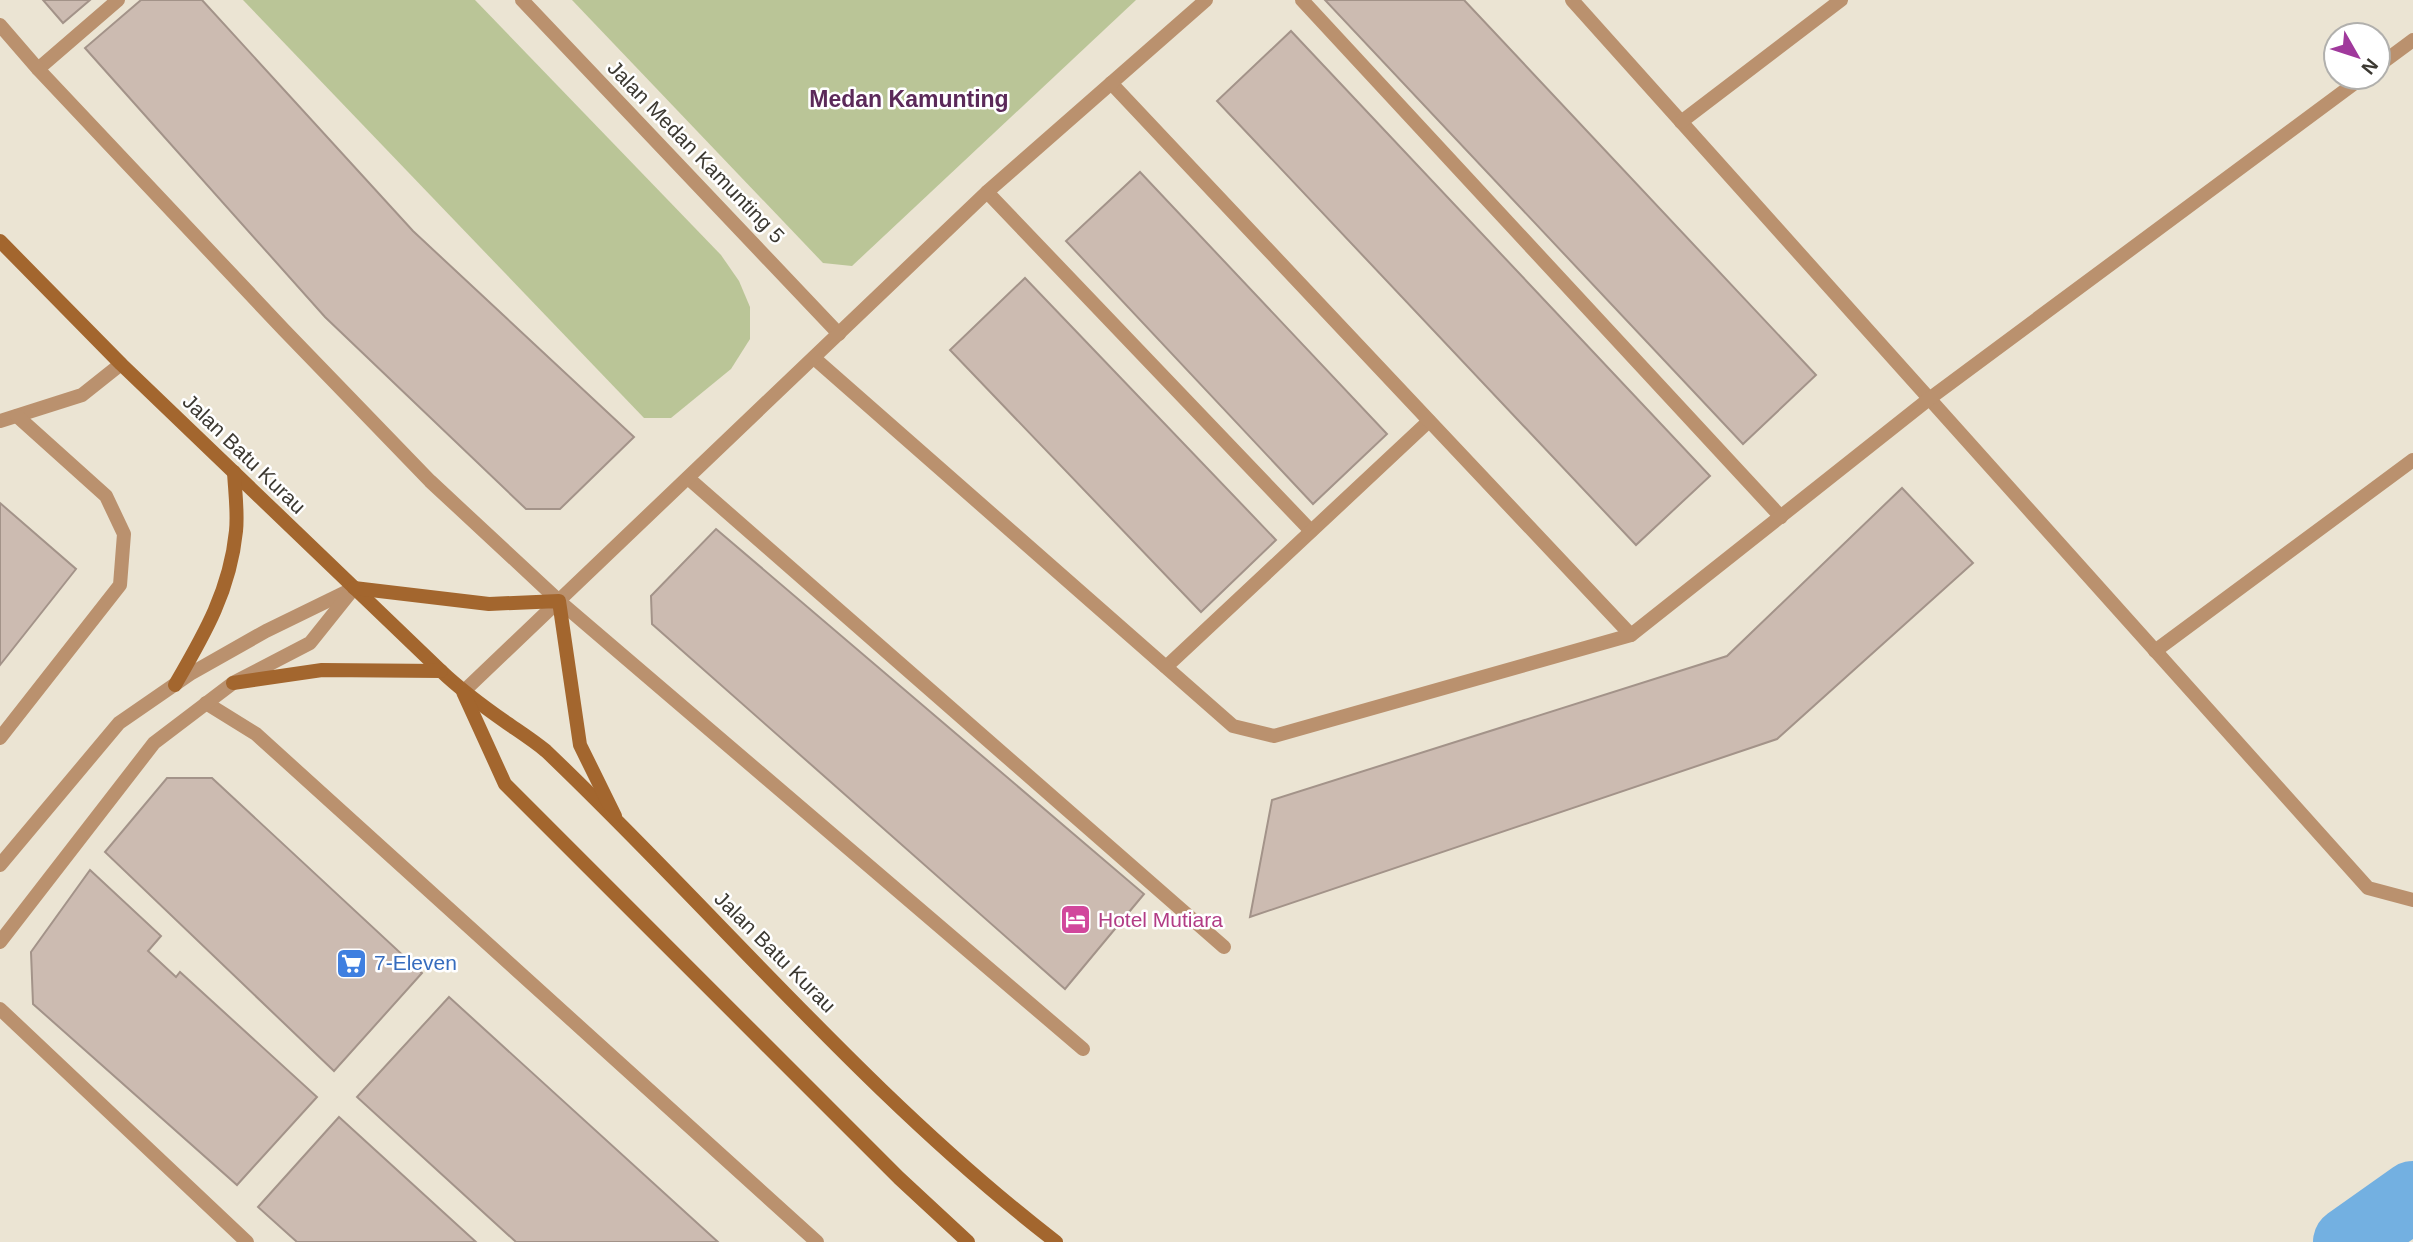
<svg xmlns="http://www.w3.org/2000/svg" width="2413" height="1242" viewBox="0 0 2413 1242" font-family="Arial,sans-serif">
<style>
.green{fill:#bac597}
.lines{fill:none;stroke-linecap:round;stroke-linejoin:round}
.river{stroke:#73b0e1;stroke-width:70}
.building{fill:#ccbbb1;stroke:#a39389;stroke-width:2}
.lane{stroke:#ba916e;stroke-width:14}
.street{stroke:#ba916e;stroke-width:14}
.secondary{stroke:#a3662e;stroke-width:14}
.labels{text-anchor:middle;stroke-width:5;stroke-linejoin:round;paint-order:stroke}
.street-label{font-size:21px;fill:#3c3932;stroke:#fff}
.hotel-label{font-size:21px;fill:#b23c85;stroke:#fff;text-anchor:start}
.shop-label{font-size:21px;fill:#366cbe;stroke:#fff;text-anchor:start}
.neighbourhood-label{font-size:23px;font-weight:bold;fill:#5b2959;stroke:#fff}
</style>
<rect width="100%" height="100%" fill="#ebe4d3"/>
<!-- green -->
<g class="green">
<path d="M243 0H475L721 255 739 281 750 307V339L731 369 671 418H644Z"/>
<path d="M572 0H1136L852 266 823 263Z"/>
</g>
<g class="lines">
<!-- river -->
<path class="river" d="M2348 1242 2413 1196"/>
</g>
<!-- building -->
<g class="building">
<path d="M43 0H90L63 23Z"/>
<path d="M141 0H202L413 231 634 437 560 509H526L325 317 85 48Z"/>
<path d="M1325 0H1464L1816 375 1743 444Z"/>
<path d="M1291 31 1710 476 1636 545 1217 101Z"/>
<path d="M1140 172 1387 434 1313 504 1066 241Z"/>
<path d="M1025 278 1276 540 1201 612 950 350Z"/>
<path d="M1902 488 1973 563 1777 739 1250 917 1272 800 1727 656Z"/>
<path d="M0 503 76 569 0 665Z"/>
<path d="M716 529 1144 894 1065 989 652 624 651 596Z"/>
<path d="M167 778H212L422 973 334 1071 105 852Z"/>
<path d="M90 870 161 936 148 951 176 977 180 972 317 1097 237 1185 33 1004 31 952Z"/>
<path d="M449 997 718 1242H516L357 1097Z"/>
<path d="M339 1117 476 1242H297L258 1207Z"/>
</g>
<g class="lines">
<!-- lane -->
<g class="lane">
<path d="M1302 0 1781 517"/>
<path d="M38 69 118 0"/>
<path d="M987 192 1311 531"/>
<path d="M688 478 1224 947"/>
<path d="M1166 667 1429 421"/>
</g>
<!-- street -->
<g class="street">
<path d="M522 0 839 334"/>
<path d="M1572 0 2368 888 2413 900"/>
<path d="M0 25 38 69 284 330 430 481 559 601 1083 1049"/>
<path d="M2378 66 2413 40"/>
<path d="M1111 83 1631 635"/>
<path d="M1681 122 1841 0"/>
<path d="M814 358 1233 726 1274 736 1631 635 1929 399 2363 77"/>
<path d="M0 421 82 395 121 364"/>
<path d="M2155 651 2413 460"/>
<path d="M463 692 987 192 1206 0"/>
<path d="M206 703 256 734 817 1242"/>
<path d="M0 738 120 585 124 534 106 496 17 416"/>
<path d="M0 865 119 723 190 674 266 631 348 591"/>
<path d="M0 942 154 743 233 683 310 643 354 588"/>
<path d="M0 1009 247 1242"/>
</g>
<!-- secondary -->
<g class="secondary">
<path d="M0 241 121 364 441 671C462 691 484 707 507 723 520 732 534 741 546 751 716 913 869 1098 1056 1242"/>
<path d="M354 588 489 604 559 601 580 745 615 816"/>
<path d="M233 683 322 670 441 671"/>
<path d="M175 685C204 635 230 591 236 531 238 512 235 491 234 472"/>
<path d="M464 694 505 784 899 1178 968 1242"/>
</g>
</g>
<!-- icons -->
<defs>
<symbol id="hotel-square" viewBox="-11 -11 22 22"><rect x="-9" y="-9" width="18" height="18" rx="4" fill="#d1479c" stroke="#fff"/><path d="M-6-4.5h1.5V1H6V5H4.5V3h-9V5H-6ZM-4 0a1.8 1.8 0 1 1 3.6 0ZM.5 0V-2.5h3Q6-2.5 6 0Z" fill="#fff"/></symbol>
<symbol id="supermarket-square" viewBox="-11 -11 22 22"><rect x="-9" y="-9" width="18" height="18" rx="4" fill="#3f7fe0" stroke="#fff"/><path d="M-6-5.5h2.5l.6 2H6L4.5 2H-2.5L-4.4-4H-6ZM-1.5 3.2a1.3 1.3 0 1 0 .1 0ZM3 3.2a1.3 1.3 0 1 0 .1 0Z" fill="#fff"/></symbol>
</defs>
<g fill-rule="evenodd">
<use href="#hotel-square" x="1058" y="902" width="35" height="35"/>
<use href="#supermarket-square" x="334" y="946" width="35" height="35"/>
</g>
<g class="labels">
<!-- street labels -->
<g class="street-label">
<text transform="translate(696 152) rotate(46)" y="7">Jalan Medan Kamunting 5</text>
<text transform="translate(244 454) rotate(44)" y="7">Jalan Batu Kurau</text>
<text transform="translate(775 952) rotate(45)" y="7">Jalan Batu Kurau</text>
</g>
<!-- hotel labels -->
<g class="hotel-label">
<text x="1098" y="927">Hotel Mutiara</text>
</g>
<!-- shop labels -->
<g class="shop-label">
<text x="374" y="970">7-Eleven</text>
</g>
<!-- neighbourhood labels -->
<g class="neighbourhood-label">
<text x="909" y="107">Medan Kamunting</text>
</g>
</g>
<!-- north arrow -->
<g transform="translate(2357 56) rotate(129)"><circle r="33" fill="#ffffff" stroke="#b1b0ad" stroke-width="2"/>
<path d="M0-5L12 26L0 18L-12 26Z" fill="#a0399c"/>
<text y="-10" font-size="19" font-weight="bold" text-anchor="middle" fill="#3c3932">N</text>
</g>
</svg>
